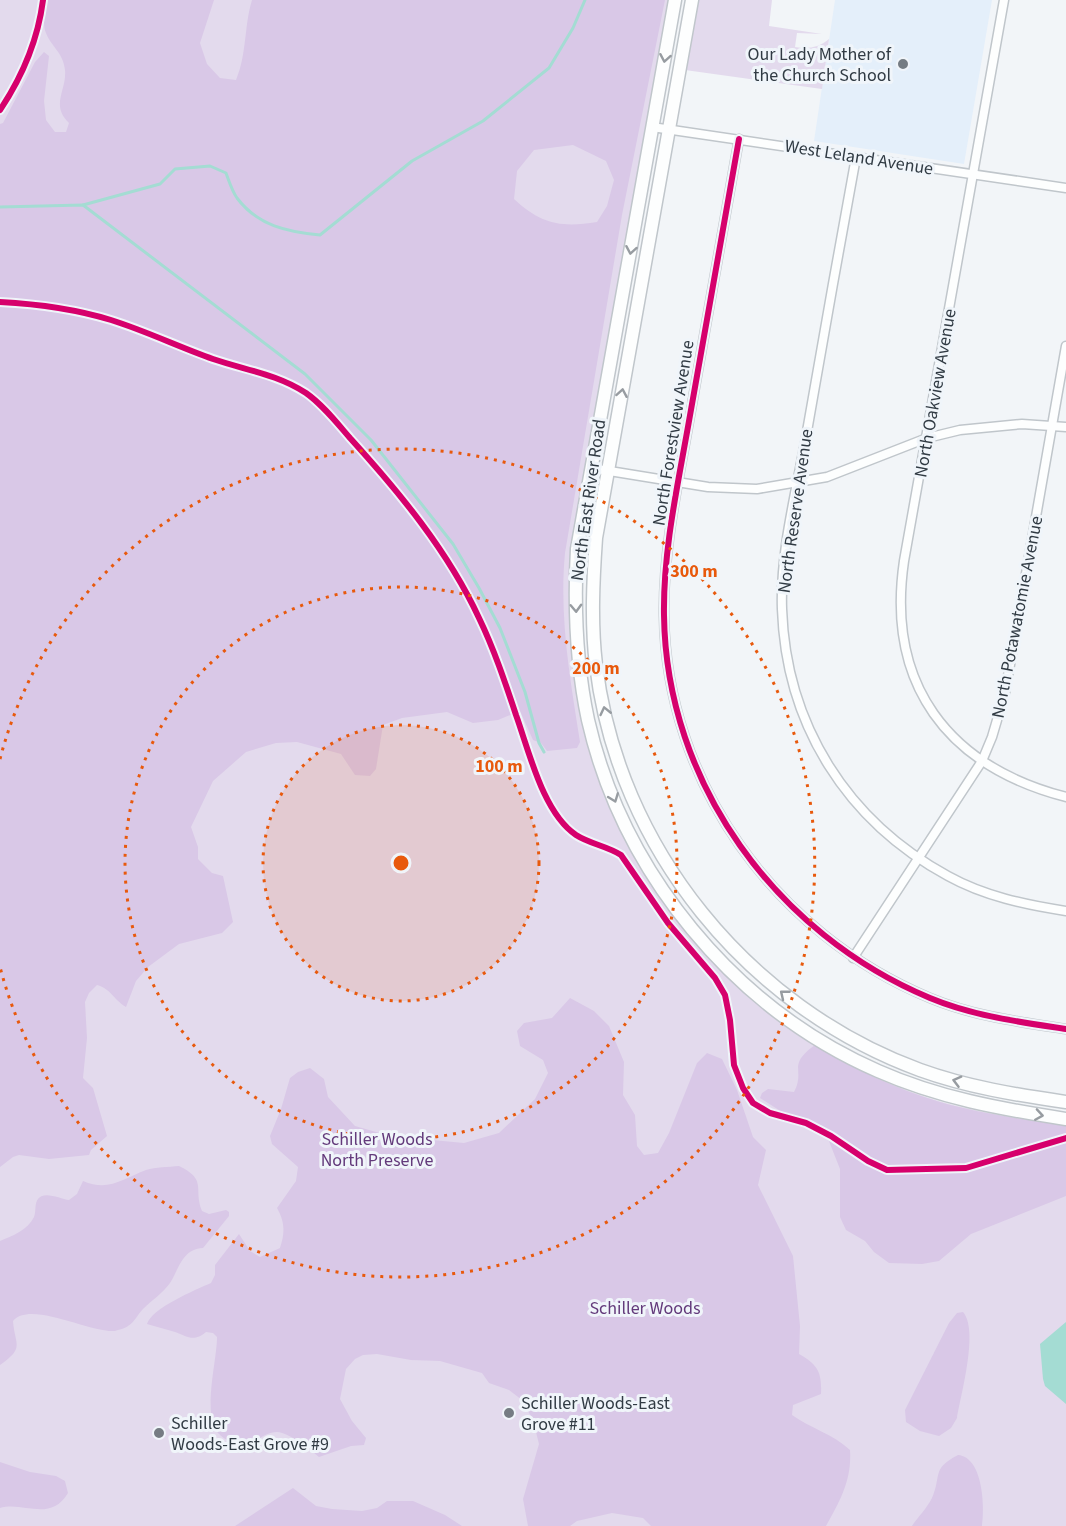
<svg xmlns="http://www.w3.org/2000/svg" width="1066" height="1526" viewBox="0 0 1066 1526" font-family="'Source Sans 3',sans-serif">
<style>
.built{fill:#e4effa}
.green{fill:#e3daed}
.forest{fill:#d9c8e7;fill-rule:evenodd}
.water{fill:#a4dcd3}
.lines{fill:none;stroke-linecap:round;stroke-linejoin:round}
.stream{stroke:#a4dcd3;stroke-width:3}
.minor-casing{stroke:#c0c6cb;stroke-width:11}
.secondary-casing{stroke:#c0c6cb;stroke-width:15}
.minor{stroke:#fdfefe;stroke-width:8}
.secondary{stroke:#fdfefe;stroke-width:12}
.cycleway-casing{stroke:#f0f5fa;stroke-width:10}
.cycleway{stroke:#d6006c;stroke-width:6}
.oneway{stroke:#979ca1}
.ring{fill:none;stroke:#e8590c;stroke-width:3;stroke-dasharray:3 6}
.poi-dot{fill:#757c83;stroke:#f0f5fa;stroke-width:2}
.labels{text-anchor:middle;stroke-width:6;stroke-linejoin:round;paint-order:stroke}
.poi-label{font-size:18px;fill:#313b44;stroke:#f0f5fa;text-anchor:start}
.street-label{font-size:18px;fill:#313b44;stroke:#f0f5fa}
.park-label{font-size:18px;fill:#633a7b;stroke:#f0f5fa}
.centre{fill:#e8590c;stroke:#f0f5fa;stroke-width:3}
.ring-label{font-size:18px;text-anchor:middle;font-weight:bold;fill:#e8590c;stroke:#f0f5fa;stroke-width:6;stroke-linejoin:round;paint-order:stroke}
</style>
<rect width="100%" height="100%" fill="#f2f5f8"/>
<!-- built -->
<path class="built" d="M835 0H992L964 164 814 141Z"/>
<!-- green -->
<g class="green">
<path d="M0 0H669L572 540C549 779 674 996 898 1087 952 1109 1009 1117 1066 1126V1526H0Z"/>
<path d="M699 0H772L769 26 822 34 797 33 795 47C808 49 818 48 829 39L822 89 685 70Z"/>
</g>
<!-- forest -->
<g class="forest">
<path d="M46 0H214L200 43 207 64 220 78 236 80C247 54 244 26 252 0H665L622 215 565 553C559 617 570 678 580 742L577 748 547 751 541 743 533 740 520 711 498 720 473 723 447 712 402 718 383 725 376 769 370 776 355 775 341 754 297 742 276 743 246 752 213 781 191 827 198 847V859L212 873 223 876 233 922 222 933 179 944 148 967 136 981 126 1007C113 999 111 989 97 985L89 993 85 1002 87 1038 83 1078 93 1088 107 1136 91 1150 89 1155 49 1159 19 1155 13 1157 0 1167V124L3 123 35 62 44 52 49 56 44 101 46 120 55 132H66L69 123C50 105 67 90 65 70 63 52 52 48 46 33 42 24 45 10 46 0ZM573 145 606 161 614 180 607 206 597 222C561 228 541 224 514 199L517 171 534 150Z"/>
<path d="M570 998 594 1011 609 1026 624 1062 623 1095 635 1115 637 1146 644 1155 658 1153 669 1133 697 1063 707 1053 722 1059 737 1090 753 1137 766 1150 758 1185 793 1256 800 1326 799 1354C818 1365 822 1372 821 1394L793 1405 792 1415C810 1428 833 1434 850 1450 852 1480 840 1501 826 1526H651L643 1518 612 1513 577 1521 570 1526H528L523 1499 539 1444 533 1420 522 1400 509 1390 489 1383 482 1373 440 1361 411 1360 377 1354 363 1355 355 1359 346 1369 340 1399 352 1421 366 1438 364 1445 351 1446 319 1457C310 1449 290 1433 277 1432 267 1432 255 1441 247 1447 237 1444 225 1441 218 1433 202 1414 217 1361 217 1337L213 1333 206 1332C194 1342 188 1337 175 1332 166 1329 156 1327 147 1324 152 1308 195 1290 211 1283L215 1275V1265L239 1234 250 1251 260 1257 280 1248C285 1233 285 1222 277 1208L296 1181 298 1167 272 1144 270 1136 281 1109 290 1078 298 1072 310 1068 324 1079 328 1097 355 1126 390 1136 464 1143 499 1133 535 1099 548 1073 543 1060 520 1046 517 1031 524 1023 552 1018Z"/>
<path d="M815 1045C854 1069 896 1089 940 1102 981 1114 1024 1119 1066 1126V1196L971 1234 939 1261 922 1264 889 1263 874 1252 865 1241 846 1230 840 1217V1169L823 1126 782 1112 760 1098 762 1093 768 1089 794 1092C806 1069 786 1066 815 1045Z"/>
<path d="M179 1166C208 1180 193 1189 202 1211L209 1214 226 1210 229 1212V1216L203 1248C182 1249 179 1269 170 1283 163 1293 152 1300 143 1309 138 1314 134 1323 128 1326 126 1328 118 1330 115 1331 90 1333 30 1300 13 1321 15 1346 25 1347 0 1365V1241C12 1236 28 1230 34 1217 37 1210 33 1200 42 1196 49 1193 62 1199 69 1200L77 1194 83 1181C109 1192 122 1179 146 1170 156 1167 168 1167 179 1166Z"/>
<path d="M963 1312C979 1330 961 1394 957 1418L951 1428 939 1436 920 1431 906 1422 905 1410 949 1323 957 1313Z"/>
<path d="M958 1455C983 1457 985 1507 982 1526H912C918 1517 927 1508 932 1498 942 1475 931 1469 958 1455Z"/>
<path d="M0 1462 30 1472 56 1476 65 1481 68 1493C50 1523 24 1501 0 1508Z"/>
<path d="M293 1488 316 1506 332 1509 362 1511 377 1508 387 1501H413L445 1515 462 1526H235Z"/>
</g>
<!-- water -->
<path class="water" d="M1066 1322V1404L1045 1386 1043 1379 1040 1344Z"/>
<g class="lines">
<!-- stream -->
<g class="stream">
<path d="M83 205 160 184 175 169 210 166 226 173C229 181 232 191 237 198 258 226 288 232 320 235L412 161 483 121 549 68 573 28 585 0"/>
<path d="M0 207 83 205 305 374 371 440 453 544 479 588 500 628 525 692 539 743 544 752"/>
</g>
<defs>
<g id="minor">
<path d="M1004 0 904 561C886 684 947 766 1066 797"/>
<path d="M652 127 1066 188"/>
<path d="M739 139C723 233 706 327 689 421 678 484 663 550 664 615 666 783 776 934 930 998 973 1016 1020 1022 1066 1029"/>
<path d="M856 157C839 250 822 344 806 437 796 493 780 552 782 609 786 725 847 821 948 876 984 896 1026 905 1066 911"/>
<path d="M591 468 708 487 757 489 827 477 927 438 960 430 1022 424 1066 427"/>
<path d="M853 958 982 761 992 737 1005 693 1066 346"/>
</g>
<g id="secondary">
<path d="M675 0 577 549C574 606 576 664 588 720 623 873 734 1008 878 1071 939 1098 1001 1109 1066 1119"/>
<path d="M692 0 596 538C593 581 591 623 596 665 618 848 748 1007 920 1070 967 1087 1017 1095 1066 1102"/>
</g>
</defs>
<!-- minor casing -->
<use href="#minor" class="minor-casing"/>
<!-- secondary casing -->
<use href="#secondary" class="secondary-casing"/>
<!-- minor -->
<use href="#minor" class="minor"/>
<!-- secondary -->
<use href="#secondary" class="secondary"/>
<defs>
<g id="cycleway">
<path d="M0 110C22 77 38 39 43 0"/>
<path d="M739 139C723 233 706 327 689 421 678 484 663 550 664 615 666 783 776 934 930 998 973 1016 1020 1022 1066 1029"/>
<path d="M0 302C38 304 75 309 111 320 146 331 179 347 213 359 245 370 277 374 306 393 323 405 337 423 350 438 399 492 448 551 479 618 494 649 505 682 516 715 529 751 543 813 576 835 590 844 607 846 621 855L668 923 715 978 725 995 730 1020 734 1065 743 1088 753 1103 770 1113 806 1123 831 1136 868 1161 887 1170 966 1168 1066 1138"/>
</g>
</defs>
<!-- cycleway casing -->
<use href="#cycleway" class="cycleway-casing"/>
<!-- cycleway -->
<use href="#cycleway" class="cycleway"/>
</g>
<!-- one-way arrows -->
<defs><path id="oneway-chevron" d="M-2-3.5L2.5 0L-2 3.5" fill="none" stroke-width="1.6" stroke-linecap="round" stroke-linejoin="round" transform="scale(1.5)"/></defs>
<g class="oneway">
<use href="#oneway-chevron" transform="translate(665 58) rotate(100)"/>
<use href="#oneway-chevron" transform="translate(631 250) rotate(100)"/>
<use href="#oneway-chevron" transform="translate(622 393) rotate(-80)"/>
<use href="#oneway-chevron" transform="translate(576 608) rotate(88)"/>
<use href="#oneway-chevron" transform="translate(605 711) rotate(-103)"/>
<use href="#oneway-chevron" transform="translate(614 798) rotate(69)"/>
<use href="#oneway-chevron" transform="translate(784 994) rotate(-141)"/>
<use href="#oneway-chevron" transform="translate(957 1081) rotate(-165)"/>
<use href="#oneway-chevron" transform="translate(1039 1115) rotate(9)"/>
</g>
<!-- distance rings -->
<circle cx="401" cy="863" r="138" fill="#e8590c" fill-opacity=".12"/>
<g class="ring">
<circle cx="401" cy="863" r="138"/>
<circle cx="401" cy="863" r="276"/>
<path d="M0 759A414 414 0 1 1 0 967"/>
</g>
<!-- markers -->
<g class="poi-dot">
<circle cx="903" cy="64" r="6"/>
<circle cx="509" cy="1413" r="6"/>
<circle cx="159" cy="1433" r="6"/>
</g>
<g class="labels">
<!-- poi labels -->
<g class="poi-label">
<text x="891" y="60" text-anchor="end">Our Lady Mother of<tspan x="891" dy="21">the Church School</tspan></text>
<text x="521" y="1409">Schiller Woods-East<tspan x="521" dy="21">Grove #11</tspan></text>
<text x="171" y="1429">Schiller<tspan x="171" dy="21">Woods-East Grove #9</tspan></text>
</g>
<!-- street labels -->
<g class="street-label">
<text transform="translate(859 157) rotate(9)" y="6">West Leland Avenue</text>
<text transform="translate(935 393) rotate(-80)" y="6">North Oakview Avenue</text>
<text transform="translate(673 433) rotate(-81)" y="6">North Forestview Avenue</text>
<text transform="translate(588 500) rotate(-82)" y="6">North East River Road</text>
<text transform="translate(795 511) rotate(-82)" y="6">North Reserve Avenue</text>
<text transform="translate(1017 617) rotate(-79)" y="6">North Potawatomie Avenue</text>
</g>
<!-- park labels -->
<g class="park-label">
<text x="377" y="1145">Schiller Woods<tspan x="377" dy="21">North Preserve</tspan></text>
<text x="645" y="1314">Schiller Woods</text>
</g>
</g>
<circle cx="401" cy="863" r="9" class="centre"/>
<g class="ring-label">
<text x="694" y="577">300 m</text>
<text x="596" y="674">200 m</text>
<text x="499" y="772">100 m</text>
</g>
</svg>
